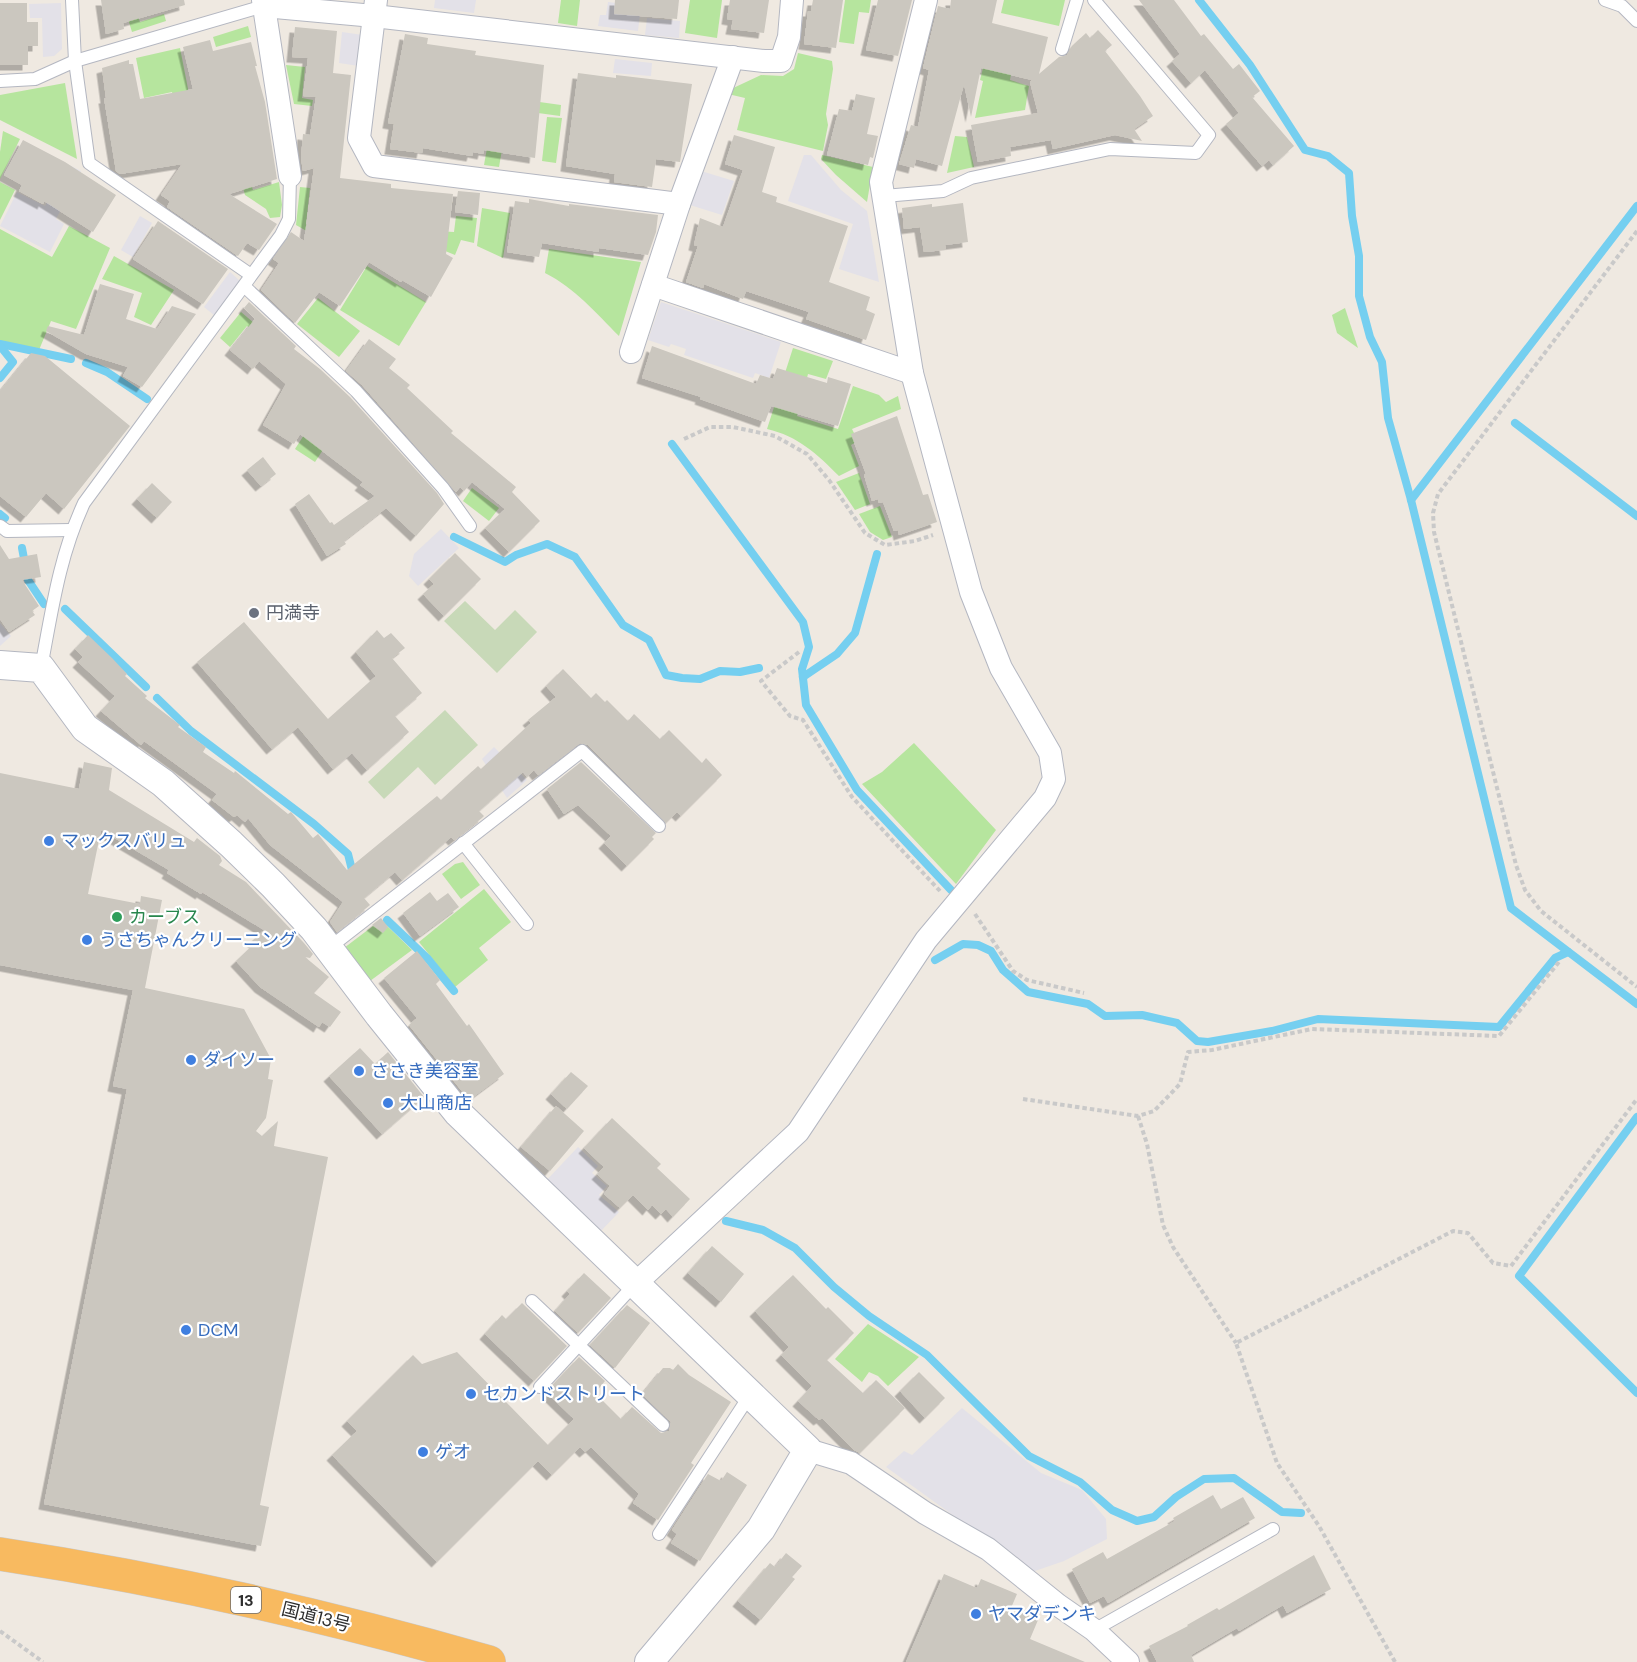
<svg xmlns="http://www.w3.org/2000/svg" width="1637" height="1662" viewBox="0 0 1637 1662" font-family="'DM Sans','Noto Sans JP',sans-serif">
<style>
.industrial{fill:#e3e1e8}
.green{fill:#b6e59e}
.cemetery{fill:#c8d9b8}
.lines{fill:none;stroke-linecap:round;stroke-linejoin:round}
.stream{stroke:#75cff0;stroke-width:8}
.building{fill:#cbc7bf;filter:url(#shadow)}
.service-casing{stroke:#b4b7c1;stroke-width:14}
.minor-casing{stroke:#b4b7c1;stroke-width:24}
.tertiary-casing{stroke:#b4b7c1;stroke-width:30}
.trunk-casing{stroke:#c9c9c9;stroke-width:34}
.path{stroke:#c9c9c9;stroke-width:4;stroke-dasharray:4.5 3;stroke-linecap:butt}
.service{stroke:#fff;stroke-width:12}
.minor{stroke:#fff;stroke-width:22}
.tertiary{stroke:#fff;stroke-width:28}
.trunk{stroke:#f8ba60;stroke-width:33}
.worship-dot{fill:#6b7280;stroke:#fff;stroke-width:2}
.shop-dot{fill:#3f7fe0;stroke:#fff;stroke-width:2}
.leisure-dot{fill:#2e9e5b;stroke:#fff;stroke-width:2}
.labels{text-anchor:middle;stroke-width:4.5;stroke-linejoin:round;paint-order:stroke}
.shield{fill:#fff;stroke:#6d6d6d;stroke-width:1.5}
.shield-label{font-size:16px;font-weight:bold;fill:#2e2e2e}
.worship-label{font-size:18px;fill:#5b616d;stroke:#fff;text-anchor:start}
.shop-label{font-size:18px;fill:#366cbe;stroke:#fff;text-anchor:start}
.leisure-label{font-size:18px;fill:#27864d;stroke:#fff;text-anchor:start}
.street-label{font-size:18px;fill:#2e2e2e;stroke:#fff}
</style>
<defs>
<filter id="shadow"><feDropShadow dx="-5.5" dy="5.5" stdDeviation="0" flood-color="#0004"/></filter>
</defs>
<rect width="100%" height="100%" fill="#efe9e1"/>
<!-- industrial -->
<g class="industrial">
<path d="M435 0H476L474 13 434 8Z"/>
<path d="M608 2 641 6 638 31 598 26 600 15H606Z"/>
<path d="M61 3 62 49 54 56 43 57 42 18H30L29 4Z"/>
<path d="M647 18 680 21 679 38 645 35Z"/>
<path d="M342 32 363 35 359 66 339 63Z"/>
<path d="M615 59 652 63 651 76 613 73Z"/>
<path d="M804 155H811L841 190 867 211 879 282 839 269 853 224 788 201Z"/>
<path d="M67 164 81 171 56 219 64 224 50 252 0 226 17 192 45 206Z"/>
<path d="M701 171 734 181 722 215 690 205Z"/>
<path d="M140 216 152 223 133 257 121 250Z"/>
<path d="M230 272 240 281 214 315 204 307Z"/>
<path d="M661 302 781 342 769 378 755 373 753 378 684 355 686 349 671 344 669 347 648 340Z"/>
<path d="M441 529 459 548 418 586 409 576 414 554Z"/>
<path d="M0 623 11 636 0 646Z"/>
<path d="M494 747 527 780 507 798 482 759Z"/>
<path d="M578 1147 598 1166 592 1173 607 1186 599 1195 619 1212 599 1233 544 1183Z"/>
<path d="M962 1408 1041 1473 1082 1490 1106 1519 1107 1539 1064 1561 1032 1572 886 1467 904 1451 912 1455Z"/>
</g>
<!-- green -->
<g class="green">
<path d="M133 0 140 22 164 14 166 21 132 32 124 6Z"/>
<path d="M561 0H580L577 26 558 23Z"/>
<path d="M690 0H722L717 38 685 33Z"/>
<path d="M845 0H871L869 13 859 12 854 44 839 42Z"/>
<path d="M1004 0H1065L1059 26 1001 13Z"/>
<path d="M248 26 251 37 216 47 213 37Z"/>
<path d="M180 48 191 104 175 107 172 92 144 98 136 58Z"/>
<path d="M798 53 832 61 833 69 826 114 828 125 823 151 737 130 745 98 728 94 729 90 761 75 783 76 794 69Z"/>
<path d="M286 65 305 67 302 98 313 100 312 106 294 104Z"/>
<path d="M983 68 1011 74 1010 80 1029 86 1025 110 975 118 983 81 980 80Z"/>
<path d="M65 83 77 159 0 120V95Z"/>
<path d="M518 99 561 105 560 116 516 110Z"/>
<path d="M493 114 503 144 499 167 484 165Z"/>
<path d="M547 117 562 118 556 163 542 161Z"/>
<path d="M3 131 20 139 0 179V152Z"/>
<path d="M955 136 967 137 974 167 947 173Z"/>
<path d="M822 155 873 167 867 202 836 175 821 159Z"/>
<path d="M245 168 253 190 279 182 282 205 280 217 270 218 266 209 245 195 238 170Z"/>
<path d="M0 182 15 190 0 220Z"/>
<path d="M300 187 310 188 306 224 335 227 333 246 296 225Z"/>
<path d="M482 208 510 213 503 258 477 246Z"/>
<path d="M456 216 477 218 474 243 461 240 455 255 416 239 402 229 454 232Z"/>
<path d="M69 226 110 248 76 329 51 321 39 350 0 342V229L52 257Z"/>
<path d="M549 249 641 262 619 336C596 313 575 288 545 273Z"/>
<path d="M114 256 174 290 151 325 134 317 142 293 102 279Z"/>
<path d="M367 266 426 302 399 346 340 310Z"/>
<path d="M318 298 360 331 339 357 297 324Z"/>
<path d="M1345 308 1358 348 1337 333 1332 315Z"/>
<path d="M241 312 254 323 250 328 247 326 230 347 220 338Z"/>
<path d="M793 348 833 361 826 379 808 374 797 416 838 429 853 386 879 395 886 402 898 396 901 409 852 429 858 441 851 445 859 466 839 476C817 454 798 436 767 429Z"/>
<path d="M313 421 340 424 315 462 295 449Z"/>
<path d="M859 473 870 504 855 510 836 482Z"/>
<path d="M472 488 499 508 489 521 463 501Z"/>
<path d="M880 506 892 537 883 540 870 532 859 514Z"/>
<path d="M914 743 996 830 956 884 862 784 882 772Z"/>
<path d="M463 862 480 885 461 899 442 874 455 864Z"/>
<path d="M484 889 511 922 479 948 488 960 455 987 419 942Z"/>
<path d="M381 920 412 950 370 981 344 948Z"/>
<path d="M868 1324 919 1357 888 1386 878 1376 869 1372 862 1382 835 1359Z"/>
</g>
<!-- cemetery -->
<g class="cemetery">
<path d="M465 601 495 630 515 610 537 632 497 673 444 621Z"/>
<path d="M445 710 478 745 435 785 418 767 384 799 368 782Z"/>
</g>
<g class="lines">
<!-- stream -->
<g class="stream">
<path d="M1199 0 1250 65 1305 150 1328 156 1349 173 1352 216 1359 256V296L1370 337 1382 362 1388 418 1411 500 1511 908 1637 1004"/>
<path d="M0 344 71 359"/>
<path d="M0 346 13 362 0 378"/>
<path d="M86 363 107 372 147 399"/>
<path d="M1515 423 1637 516"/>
<path d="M672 444 803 622 809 647 802 669 806 705 857 790 951 890"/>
<path d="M1411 500 1637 206"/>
<path d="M0 514 5 518"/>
<path d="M454 537 505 562 516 555 547 544 575 557 623 625 649 640 666 675 682 678 700 679 720 671 740 672 759 668"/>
<path d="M22 548 28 580 44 604"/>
<path d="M65 609 146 687"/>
<path d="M803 677 837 654 855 633 877 554"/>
<path d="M157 698 191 731 314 824 348 854 353 874"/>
<path d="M387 920 428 959 454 991"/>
<path d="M935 960 963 944 978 945 991 951 1003 970 1028 992 1088 1004 1105 1016 1142 1015 1177 1023 1197 1041 1208 1042 1272 1031 1318 1019 1499 1027 1555 958 1568 952"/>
<path d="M1637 1117 1519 1276 1637 1393"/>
<path d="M726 1221 763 1230 795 1248 834 1287 869 1316 927 1355 1029 1456 1080 1482 1112 1510 1137 1521 1154 1517 1176 1497 1204 1479 1234 1478 1282 1512 1301 1513"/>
</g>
</g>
<!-- building -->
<g class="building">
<path d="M101 0H184L185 5 123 23 124 29 106 34Z"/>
<path d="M615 0H679L677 19 614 14Z"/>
<path d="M730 0H769L764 33 731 29 733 20 727 19Z"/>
<path d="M813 0H843L836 48 804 44 808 11H811Z"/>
<path d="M878 0H912L898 56 866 50Z"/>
<path d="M951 0H997L992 23 1048 37 1039 74 1059 57 1067 55 1072 46 1086 33 1090 38 1098 30 1112 45 1105 51 1140 96 1153 116 1134 129 1142 141 1115 135 1053 149 1051 140 1010 147 1011 156 978 162 971 125 1038 113 1030 82 1032 80 981 68 971 117 964 84 942 166 916 159 914 168 899 164 911 125 918 127 929 70 923 68 938 6 950 9Z"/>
<path d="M1139 0H1174L1201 36 1204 34 1233 69 1239 64 1260 91 1252 97 1294 146 1273 165 1269 160 1262 166 1226 124 1239 113 1205 70 1191 83 1172 61 1180 54Z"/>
<path d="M0 3H27V22H38V46H28V65H0Z"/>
<path d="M295 27 337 31 333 73 351 75 340 178 391 184V188L453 194 446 254 453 258 431 297 402 280 401 282 369 262 340 306 319 292 295 323 261 290 279 263 273 259 291 232 304 241 314 168 303 171 301 158 303 134 310 135 316 97 303 96 308 58 292 57Z"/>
<path d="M405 34 428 38 427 44 476 51 475 55 544 65 535 158 484 150 483 154 473 152 472 156 423 148 422 153 390 149 394 124 388 123Z"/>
<path d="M210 40 213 51 251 42 257 66H255L265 102 277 179 229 194 277 224 259 250 247 243 238 256 167 207 170 201 161 195 182 164 120 174 116 171 104 98H106L102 68 129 60V64H133L140 99 193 89 183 47Z"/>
<path d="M578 73 616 78V75L692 84 680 162 656 159 652 187 614 182 615 174 566 166Z"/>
<path d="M856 94 875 98 867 134 878 136 873 158 870 157 868 165 827 155 839 109 852 111Z"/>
<path d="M734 135 775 147 762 192 777 197 776 202 848 226 829 282 870 297 866 310 875 314 866 340 806 319 809 312 746 291 743 299 704 284 703 288 686 282 698 246 694 245 700 218 723 227 743 170 725 164Z"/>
<path d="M23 140 65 162 116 195 93 232 44 201 43 204 19 191 22 185 4 175Z"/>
<path d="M458 191 480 193 478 215 455 212Z"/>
<path d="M529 199 569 206V204L658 215 656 232 648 255 599 248V252L542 243 539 257 507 252 515 201 529 203Z"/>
<path d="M963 203 968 242 945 245 946 250 924 252 920 227 904 229 902 208 932 204V207Z"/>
<path d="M158 221 228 269 203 304 133 259Z"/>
<path d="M100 284 134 294 126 319 157 329 172 306 196 314 142 387 123 376 128 367 86 354 46 331 48 326 84 335Z"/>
<path d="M249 302 296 346 294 349 320 369 350 397 437 493 444 504 416 536 386 508 344 541 346 544 327 556 295 504 309 494 330 523 332 522 334 525 375 496 360 485 363 482 300 434 294 444 263 425 286 384 259 361 253 369 230 350 255 319 244 308Z"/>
<path d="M369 339 396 359 389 368 410 385 407 388 453 431 451 433 516 487 512 492 540 521 509 552 485 528 505 509 472 482 464 491 460 487 456 492 362 385 346 371Z"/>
<path d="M652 346 756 384 760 375 773 379 777 368 827 383 828 377 851 384 838 426 771 406 765 422 700 399 701 397 642 378Z"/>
<path d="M31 353 45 356 130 426 64 509 46 493 26 517 0 496V391Z"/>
<path d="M897 416 923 495 928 494 937 522 899 535 898 530 894 531 883 502 879 503 878 499 872 501 864 475 866 474 851 434Z"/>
<path d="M263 457 276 474 261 486 247 470Z"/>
<path d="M152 483 172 502 157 518 137 499Z"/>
<path d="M0 545 9 559 37 554 41 577 22 580 39 606 32 611 35 615 9 632 0 619Z"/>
<path d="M455 553 481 579 444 616 423 594 434 584 429 579Z"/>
<path d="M244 622 328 719 376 676 356 652 377 630 384 638 391 633 405 648 392 658 422 693 395 716 409 732 367 770 352 753 333 769 298 727 272 749 197 662Z"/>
<path d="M88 635 112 658 127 674 125 676 147 696 145 698 180 725 178 727 206 747 203 752 234 773 235 771 288 814 291 812 313 838 318 834 347 870 437 796 441 800 478 766 481 769 531 723 528 720 556 697 546 686 563 669 591 698 596 693 605 702 607 700 628 721 634 714 660 739 669 730 702 763 706 758 722 775 681 816 677 812 666 823 588 745 580 743 538 775 534 770 527 777 523 772 479 811 484 816 482 818 454 840 451 837 402 880 395 872 364 898 370 905 337 932 330 922 343 902 270 845 248 818 245 822 237 815 234 817 212 800 217 794 144 741 141 745 101 711 115 696 78 662 83 657 75 649Z"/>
<path d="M84 762 112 768 109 790 194 842 197 838 220 856 222 861 219 865 246 882 304 943 313 954 310 958 305 957 329 977 314 993 341 1012 330 1027 322 1022 319 1027 260 987 236 961 255 943 252 941 264 930 202 892 201 894 167 873 169 870 101 830 88 894 140 904 141 896 162 900 145 988 244 1009 271 1059 268 1079 273 1080 266 1118 256 1131 262 1136 278 1121 274 1146 328 1157 260 1505 269 1507 261 1546 44 1504 127 1089 113 1086 133 990 0 965V773L79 789Z"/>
<path d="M581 762 656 833 652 837 654 839 627 866 604 843 611 836 578 805 564 814 547 789Z"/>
<path d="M430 892 437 901 448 893 459 907 420 936 403 913Z"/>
<path d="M381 918 388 927 383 933 372 925Z"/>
<path d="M417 951 440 980 436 984 467 1026 469 1024 504 1074 469 1100 409 1025 417 1018 384 978Z"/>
<path d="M360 1048 375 1064 388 1052 424 1097 382 1134 329 1076Z"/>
<path d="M571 1072 588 1086 567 1109 551 1094Z"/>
<path d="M556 1106 584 1131 550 1171 521 1147Z"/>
<path d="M612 1118 661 1164 657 1168 690 1199 673 1217 666 1209 661 1214 652 1205 648 1210 633 1195 620 1208 604 1194 610 1186 597 1174 604 1167 584 1148Z"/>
<path d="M712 1246 744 1274 721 1302 688 1273Z"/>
<path d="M584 1273 611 1298 578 1333 555 1311 570 1294 567 1291Z"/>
<path d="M793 1275 826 1309 828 1307 854 1333 827 1360 863 1393 876 1380 905 1408 860 1453 854 1450 822 1418 819 1420 798 1401 812 1386 781 1355 789 1347 755 1311Z"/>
<path d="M522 1303 567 1346 534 1381 485 1334 502 1315 506 1319Z"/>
<path d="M627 1305 650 1323 615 1368 590 1345Z"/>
<path d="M457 1352 548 1445 574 1419 546 1392 579 1357 605 1381 595 1393 621 1419 632 1407 661 1433 669 1431 671 1422 642 1394 663 1368H670L673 1370 678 1364 689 1375 731 1402 691 1463 694 1465 658 1520 633 1503 639 1494 591 1447 585 1452 580 1447 552 1475 538 1461 437 1562 332 1455 357 1431 347 1421 413 1355 422 1364Z"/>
<path d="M919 1372 945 1398 925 1418 900 1391Z"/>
<path d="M727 1472 747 1485 700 1561 671 1543 677 1534 672 1530 708 1474 721 1481Z"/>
<path d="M1213 1495 1221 1509 1243 1497 1255 1518 1108 1603 1104 1596 1090 1603 1072 1569 1103 1552 1107 1559 1175 1521 1173 1518Z"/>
<path d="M786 1553 802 1566 792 1577 795 1579 761 1620 738 1601 770 1563 775 1567Z"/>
<path d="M1314 1555 1331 1589 1287 1613 1283 1605 1239 1631 1237 1628 1191 1655 1194 1662H1157L1149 1646 1188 1626 1187 1625 1217 1608 1219 1610Z"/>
<path d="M944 1574 977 1588 981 1579 1017 1594 1011 1608 1038 1620 1030 1639 1085 1662H906Z"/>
</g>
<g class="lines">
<defs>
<g id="service">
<path d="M72 0 75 61 89 163 251 275"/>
<path d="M1605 0 1622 6 1637 21"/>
<path d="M1062 49 1077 0"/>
<path d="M0 81 35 79 75 61 264 6"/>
<path d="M884 196 943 191 971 178 1110 149 1196 153 1209 135 1094 0"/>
<path d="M244 286 356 391 443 488 470 526"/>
<path d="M0 526 7 531 71 530"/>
<path d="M41 668C52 610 59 557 84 503L281 235 289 219 290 176"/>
<path d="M463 843 527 924"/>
<path d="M329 948 582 751 659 826"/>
<path d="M532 1301 663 1425"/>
<path d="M540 1387 635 1284"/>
<path d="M659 1534 750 1395"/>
<path d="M1094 1630 1273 1529"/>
</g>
<g id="minor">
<path d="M263 0 290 176"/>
<path d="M376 0 359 138 374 166 679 204"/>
<path d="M264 6 374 16 764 61H781L789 37 792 0"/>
<path d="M653 285 912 373"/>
<path d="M631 352 679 204 733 57"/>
<path d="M635 1284 798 1132 926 940 1045 798 1054 779 1050 753 1001 668 971 592 912 373 881 182 926 0"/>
<path d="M808 1450 851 1463 925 1513 988 1549 1058 1605 1094 1630 1128 1662"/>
</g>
<path id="tertiary" d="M0 665 41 668 85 728 163 783 231 844 273 885 314 929 379 1015 458 1113 808 1450 761 1529 649 1662"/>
<path id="trunk" d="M0 1554C165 1579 329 1616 489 1662"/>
</defs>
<!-- service casing -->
<use href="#service" class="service-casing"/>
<!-- minor casing -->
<use href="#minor" class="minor-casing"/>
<!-- tertiary casing -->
<use href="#tertiary" class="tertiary-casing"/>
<!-- trunk casing -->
<use href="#trunk" class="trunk-casing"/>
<!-- path -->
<g class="path">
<path d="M1637 231 1438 494 1433 513 1434 532 1516 865 1525 890 1541 911 1637 987"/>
<path d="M684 439 710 427H733L775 436 807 454 829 480 865 533 885 545 915 541 933 535"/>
<path d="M799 652 761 681 790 716 803 720 852 797 940 891"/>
<path d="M975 914 1013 971 1027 980 1084 993"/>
<path d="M1023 1099 1138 1116 1154 1111 1180 1084 1188 1052 1212 1050 1312 1029 1499 1036 1559 962"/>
<path d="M1138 1116 1147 1144 1163 1225 1173 1247 1236 1343"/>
<path d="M0 1631 43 1662"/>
<path d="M1395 1662 1319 1526 1277 1463 1236 1343 1453 1231 1468 1233 1493 1263 1511 1266 1637 1099"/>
</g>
<!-- service -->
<use href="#service" class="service"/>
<!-- minor -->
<use href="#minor" class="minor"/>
<!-- tertiary -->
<use href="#tertiary" class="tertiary"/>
<!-- trunk -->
<use href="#trunk" class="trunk"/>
</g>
<!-- markers -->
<circle class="worship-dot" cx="254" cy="613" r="6"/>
<g class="shop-dot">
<circle cx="49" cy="841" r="6"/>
<circle cx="87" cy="940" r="6"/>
<circle cx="191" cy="1060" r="6"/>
<circle cx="359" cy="1071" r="6"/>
<circle cx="388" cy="1103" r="6"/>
<circle cx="186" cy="1330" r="6"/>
<circle cx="471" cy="1394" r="6"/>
<circle cx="423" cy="1452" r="6"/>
<circle cx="976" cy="1614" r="6"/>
</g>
<circle class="leisure-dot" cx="117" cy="917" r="6"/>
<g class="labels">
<!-- shield labels -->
<rect class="shield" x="231" y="1587" width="30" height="26" rx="4.5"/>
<g class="shield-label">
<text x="246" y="1606">13</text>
</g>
<!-- worship labels -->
<g class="worship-label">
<text x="266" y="619">円満寺</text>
</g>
<!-- shop labels -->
<g class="shop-label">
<text x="61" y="847">マックスバリュ</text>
<text x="99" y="946">うさちゃんクリーニング</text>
<text x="203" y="1066">ダイソー</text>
<text x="371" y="1077">ささき美容室</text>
<text x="400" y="1109">大山商店</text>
<text x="198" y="1336">DCM</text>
<text x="483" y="1400">セカンドストリート</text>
<text x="435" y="1458">ゲオ</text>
<text x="988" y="1620">ヤマダデンキ</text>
</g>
<!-- leisure labels -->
<g class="leisure-label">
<text x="129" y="923">カーブス</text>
</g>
<!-- street labels -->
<g class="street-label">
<text transform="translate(316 1617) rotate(14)" y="6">国道13号</text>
</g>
</g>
</svg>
